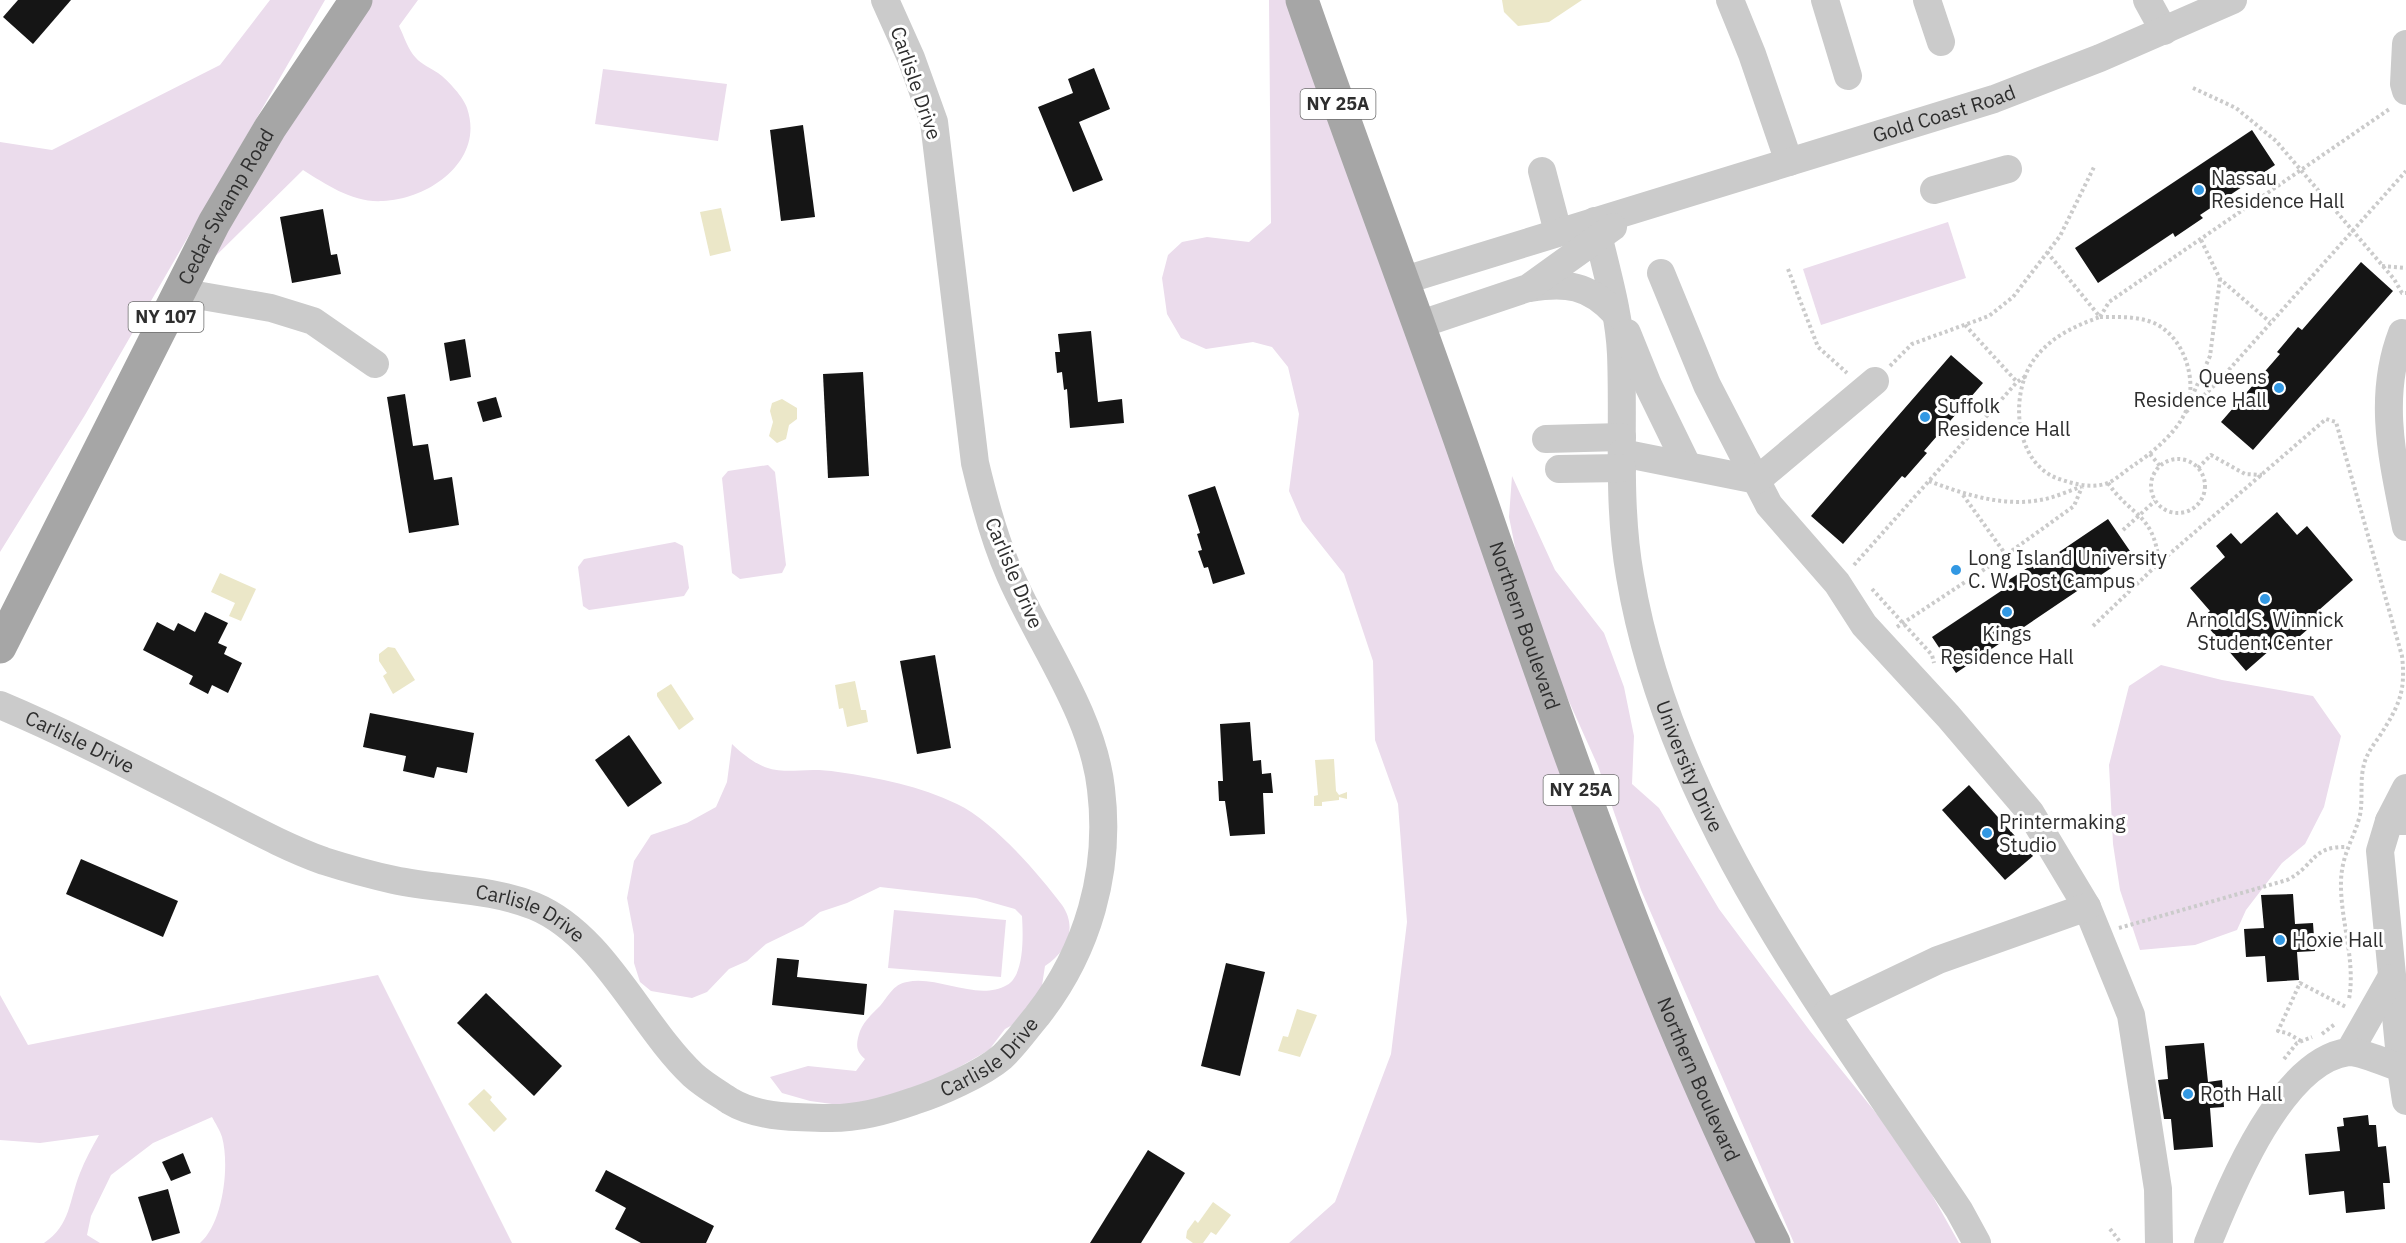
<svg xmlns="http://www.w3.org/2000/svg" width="2406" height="1243" viewBox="0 0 2406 1243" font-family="'IBM Plex Sans',sans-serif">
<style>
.green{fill:#ebdcec}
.water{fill:#ebe7c8}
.building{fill:#151515}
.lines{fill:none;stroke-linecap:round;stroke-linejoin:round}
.path{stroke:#cbcbcb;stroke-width:4;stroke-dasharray:3 3;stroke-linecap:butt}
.minor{stroke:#cbcbcb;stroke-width:28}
.major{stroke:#a6a6a6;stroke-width:33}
.poi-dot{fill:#3298e3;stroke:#fff;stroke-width:2}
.labels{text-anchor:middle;stroke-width:6;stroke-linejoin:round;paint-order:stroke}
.shield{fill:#fff;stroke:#6d6d6d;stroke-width:1.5}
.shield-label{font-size:18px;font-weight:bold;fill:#2e2e2e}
.street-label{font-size:20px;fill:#2e2e2e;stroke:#fff}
.poi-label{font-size:20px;fill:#2e2e2e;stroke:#fff;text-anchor:start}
</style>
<rect width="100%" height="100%" fill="#fff"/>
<!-- green -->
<g class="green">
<path d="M270 0H325L85 415 0 552V142L52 150 220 65Z"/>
<path d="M356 0H418L399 26C404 36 408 50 416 58 421 64 432 69 438 73 448 80 464 98 467 108 485 160 430 199 383 201 353 203 327 185 303 170L179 292Z"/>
<path d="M1269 0H1302L1590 816 1774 1243H1289L1335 1202 1391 1054 1407 922 1398 804 1375 740 1373 661 1344 574 1302 521 1289 491 1299 414 1288 367 1272 347 1253 342 1206 349 1181 338 1167 314 1162 278 1168 255 1182 242 1207 237 1249 242 1271 223Z"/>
<path d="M603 69 727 84 718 141 595 124Z"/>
<path d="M1948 222 1966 278 1821 325 1803 269Z"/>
<path d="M768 465 775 472 786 565 782 573 740 579 732 573 722 478 728 471Z"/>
<path d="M1512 476 1555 570 1604 633 1624 687 1634 736 1632 784 1659 808 1719 909 1810 1031 1909 1154 1959 1243H1794L1641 890 1598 766 1558 677 1521 577 1509 517Z"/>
<path d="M675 542 683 546 689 588 684 596 589 610 583 606 578 567 584 559Z"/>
<path d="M2161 665 2222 680 2313 696 2341 736 2324 807 2305 844 2282 863 2246 910 2237 930 2195 945 2140 950 2120 890 2113 844 2109 765 2129 686Z"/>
<path d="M732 744C776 786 789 764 838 772 879 778 920 786 957 804 993 821 1038 873 1062 905 1078 928 1067 952 1045 966L1041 992 1020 1021 1005 1029 989 1050 926 1086 854 1107 810 1101 782 1093 770 1077 808 1066 856 1071 865 1059C855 1051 856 1043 860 1031 864 1021 873 1013 880 1006 888 997 893 984 907 982 938 975 977 1002 1007 985 1025 975 1023 934 1022 916L1015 909 976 898 880 887 847 903 820 912 803 926 766 944 747 961 729 969 707 992 692 998 651 991 640 982 634 963V935L627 898 634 861 651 835 687 823 716 807 727 782Z"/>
<path d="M894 910 1006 920 1001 977 888 968Z"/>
<path d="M378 975 512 1243H200C223 1223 230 1166 222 1137 220 1130 215 1123 212 1117L153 1143 111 1175 91 1216 87 1235 100 1243H44C71 1225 69 1200 80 1173 85 1160 92 1147 99 1135L40 1143 0 1140V995L28 1045Z"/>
</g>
<!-- water -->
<g class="water">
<path d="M1502 0H1582L1549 22 1518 26 1504 12Z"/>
<path d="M721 208 731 251 710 256 700 212Z"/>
<path d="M782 399 797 408V419L789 425 786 439 777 443 769 436 773 422 770 411 772 403Z"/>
<path d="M220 573 256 589 241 621 229 616 235 603 211 592Z"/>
<path d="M388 647 395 648 415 680 393 694 383 676 387 673 379 661V654Z"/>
<path d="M855 681 861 710H866L868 722 847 727 843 708 839 709 835 685Z"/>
<path d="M671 684 694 719 679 730 657 696V693Z"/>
<path d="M1334 759 1336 791 1339 795 1347 792V799L1339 797V800L1322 802V806H1314V796L1318 795 1315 760Z"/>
<path d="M1297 1009 1317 1015 1300 1057 1278 1051 1283 1036 1288 1037Z"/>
<path d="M484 1089 492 1097 490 1100 507 1119 494 1132 468 1104Z"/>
<path d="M1213 1202 1231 1215 1216 1235 1211 1232 1203 1243H1193L1186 1238 1187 1231 1195 1220 1198 1223Z"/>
</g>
<!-- building -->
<g class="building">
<path d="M18 0H71L33 44 3 17Z"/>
<path d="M1094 68 1110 109 1079 122 1103 180 1073 192 1038 107 1073 93 1068 79Z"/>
<path d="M803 125 815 217 781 221 770 130Z"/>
<path d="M2252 130 2275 165 2200 215 2203 218 2175 237 2173 233 2098 283 2075 248Z"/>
<path d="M323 209 331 255 337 254 341 274 292 283 280 217Z"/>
<path d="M2361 262 2393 291 2253 450 2221 422 2280 354 2277 352 2298 327 2302 330Z"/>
<path d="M1091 331 1098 402 1122 399 1124 423 1070 428 1067 389 1064 390 1062 372 1057 373 1055 352H1060L1058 334Z"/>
<path d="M465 339 471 377 450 381 444 343Z"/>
<path d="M1951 355 1983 383 1924 451 1927 453 1905 478 1902 476 1843 544 1811 516Z"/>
<path d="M863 372 869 476 828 478 823 374Z"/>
<path d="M405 394 413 446 428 444 434 480 452 477 459 525 409 533 387 397Z"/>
<path d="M496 397 502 417 483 422 477 402Z"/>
<path d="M1215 486 1245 574 1213 584 1208 567 1204 568 1198 551 1202 550 1197 534 1200 533 1188 495Z"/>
<path d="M2277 512 2297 535 2307 526 2353 580 2319 610 2324 615 2284 650 2278 643 2246 671 2201 619 2210 611 2190 588 2225 557 2216 546 2231 533 2241 544Z"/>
<path d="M2108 519 2132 554 1956 673 1932 637 2007 587 2004 583 2032 565 2034 569Z"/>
<path d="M205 612 228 623 218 643 227 647 224 654 242 663 228 693 212 685 208 694 189 684 193 676 143 650 157 622 174 631 178 623 195 632Z"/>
<path d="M935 655 951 748 917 754 900 661Z"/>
<path d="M370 713 474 733 467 773 437 767 434 778 403 771 406 756 363 747Z"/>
<path d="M1250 722 1253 761 1261 760 1262 774 1271 773 1273 793H1263L1265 834 1230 836 1225 801H1219L1218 781H1223L1220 724Z"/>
<path d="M629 735 662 783 628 807 595 760Z"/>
<path d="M1969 785 2033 856 2005 880 1942 810Z"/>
<path d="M81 859 178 901 163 937 66 894Z"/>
<path d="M2293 894 2295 924 2313 923 2315 951 2297 952 2299 980 2267 982 2265 956 2246 957 2244 929 2264 928 2261 895Z"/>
<path d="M777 958 799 960 797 977 867 984 864 1015 772 1005Z"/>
<path d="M1226 963 1265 972 1240 1076 1201 1066Z"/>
<path d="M486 993 562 1066 534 1096 457 1023Z"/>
<path d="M2204 1043 2208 1082 2222 1080 2224 1107 2210 1108 2213 1147 2174 1150 2171 1119H2164L2158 1080 2168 1079 2165 1046Z"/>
<path d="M2368 1115 2369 1125H2376L2378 1147 2386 1146 2390 1183H2383L2385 1209 2346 1213 2344 1191 2309 1195 2305 1154 2340 1151 2337 1127 2344 1126 2343 1118Z"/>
<path d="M1148 1150 1185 1173 1141 1243H1090Z"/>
<path d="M183 1153 191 1173 171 1181 162 1162Z"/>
<path d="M606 1170 714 1226 706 1243H641L615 1229 626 1208 595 1191Z"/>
<path d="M168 1189 180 1233 152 1241 138 1197Z"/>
</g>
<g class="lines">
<!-- path -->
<g class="path">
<path d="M2193 88 2236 108 2276 141 2394 279 2402 293H2406"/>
<path d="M2201 240 2220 279 2270 322"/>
<path d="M2047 252 2100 317 2109 302 2391 108"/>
<path d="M2382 266 2406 268"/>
<path d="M1788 269 1818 347 1847 373"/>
<path d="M2100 317C2118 317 2137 316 2154 323 2185 337 2199 383 2185 413 2175 434 2152 453 2134 465 2126 470 2117 479 2108 483 2091 489 2075 484 2059 479 2015 464 2009 396 2033 361 2049 338 2074 326 2100 317Z"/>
<path d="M1965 325 2017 382"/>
<path d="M1890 366 1912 344 1989 316 2013 297 2060 236 2095 165"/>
<path d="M2187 408 2210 356 2220 279"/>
<path d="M2186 412 2218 382 2406 171"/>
<path d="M2150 454 2160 466"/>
<circle cx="2178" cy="486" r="27"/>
<path d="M2198 468 2211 455 2245 474 2262 475"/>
<path d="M1929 481C1963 494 2003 507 2040 500 2054 498 2068 491 2081 487"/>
<path d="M2108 483C2132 518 2153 512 2159 562"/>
<path d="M1963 495 2006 555"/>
<path d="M2123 530 2155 501"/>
<path d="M1854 565 2017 382 2026 376"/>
<path d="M1872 589 1932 655 1934 663"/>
<path d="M2093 626 2159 563 2326 419 2336 422 2402 656C2406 692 2399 706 2379 737 2372 747 2365 756 2363 769 2360 784 2363 799 2360 815 2354 839 2342 853 2341 881 2340 920 2356 960 2349 999"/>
<path d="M1897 627 2006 555 2074 506 2082 487"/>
<path d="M2119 928 2287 880C2314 867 2311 846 2346 847"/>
<path d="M2322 1034 2335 1024"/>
<path d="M2301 1041 2287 1033 2278 1031 2300 983 2346 1007"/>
<path d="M2284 1059 2297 1043 2312 1037"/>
<path d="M2110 1229 2121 1243"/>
</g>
<!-- minor -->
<g class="minor">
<path d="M1730 0 1752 54 1789 162"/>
<path d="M1825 0 1848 76"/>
<path d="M1927 0 1941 42"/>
<path d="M2147 0 2164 31"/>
<path d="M2406 44 2404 84 2406 91"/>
<path d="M1542 171 1558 232"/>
<path d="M1934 190 2008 169"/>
<path id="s1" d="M1595 221C1604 264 1619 309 1621 354 1624 427 1617 503 1630 576 1670 815 1828 1014 1959 1210L1977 1243"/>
<path d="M1661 273 1707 385 1769 505 1837 583 1864 625 1948 716 2030 812 2087 907 2131 1015 2158 1189 2159 1243"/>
<path id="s2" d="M1405 280 1994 99 2100 58 2233 0"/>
<path d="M1530 288C1566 282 1589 285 1615 313"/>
<path d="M179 292 271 308 313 321 375 364"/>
<path d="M1421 324 1528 288 1613 227"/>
<path d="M1627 333 1648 385 1687 465"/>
<path d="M2402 333C2377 398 2393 461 2406 527"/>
<path d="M1546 439 1622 437"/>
<path d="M1622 453 1757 480 1875 381"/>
<path d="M1559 469 1622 468"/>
<path id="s3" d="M0 705C69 734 135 769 202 803 242 823 282 846 324 861 346 868 371 875 394 880 441 890 489 888 534 906 604 935 640 1025 693 1075 704 1085 718 1093 730 1101 758 1118 795 1117 826 1118 857 1119 885 1111 914 1101 939 1093 982 1074 1002 1057 1015 1045 1026 1029 1037 1016 1088 951 1111 871 1101 789 1093 714 1039 642 1010 575 994 539 984 501 975 463L934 122 911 58 885 0"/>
<path d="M2389 821 2406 788"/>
<path d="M2406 821H2389L2380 851 2401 1068 2406 1071"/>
<path d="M1827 1013 1938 960 2087 907"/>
<path d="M2349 1052 2391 978"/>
<path d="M2208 1243C2230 1189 2281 1061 2348 1052 2359 1051 2389 1064 2401 1068L2406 1101"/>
</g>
<!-- major -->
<g class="major">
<path id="s4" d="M1302 0C1356 156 1415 310 1469 466 1561 730 1648 992 1774 1243"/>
<path id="s5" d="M0 647 214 223 270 128 356 0"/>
</g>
</g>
<!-- markers -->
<g class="poi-dot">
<circle cx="2199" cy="190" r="6"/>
<circle cx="2279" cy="388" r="6"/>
<circle cx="1925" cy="417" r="6"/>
<circle cx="1956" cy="570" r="6"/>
<circle cx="2265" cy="599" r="6"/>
<circle cx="2007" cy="612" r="6"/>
<circle cx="1987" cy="833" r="6"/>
<circle cx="2280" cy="940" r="6"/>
<circle cx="2188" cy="1094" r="6"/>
</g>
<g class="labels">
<!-- shield labels -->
<g class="shield">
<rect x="1300.5" y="89" width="75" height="30" rx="4.5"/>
<rect x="128.5" y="302" width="75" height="30" rx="4.5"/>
<rect x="1543.5" y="775" width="75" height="30" rx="4.5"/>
</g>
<g class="shield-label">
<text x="1338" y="110">NY 25A</text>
<text x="166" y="323">NY 107</text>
<text x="1581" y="796">NY 25A</text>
</g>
<!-- street labels -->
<g class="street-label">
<text transform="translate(916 83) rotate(71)" y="7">Carlisle Drive</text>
<text dy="7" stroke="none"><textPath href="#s2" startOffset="564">Gold Coast Road</textPath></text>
<text dy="7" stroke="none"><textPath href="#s5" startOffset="495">Cedar Swamp Road</textPath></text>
<text transform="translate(1014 573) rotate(67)" y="7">Carlisle Drive</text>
<text dy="7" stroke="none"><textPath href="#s4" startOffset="664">Northern Boulevard</textPath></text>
<text dy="7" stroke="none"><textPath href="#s3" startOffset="88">Carlisle Drive</textPath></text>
<text dy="7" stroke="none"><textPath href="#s1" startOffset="558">University Drive</textPath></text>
<text dy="7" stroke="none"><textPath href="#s3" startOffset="574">Carlisle Drive</textPath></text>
<text dy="7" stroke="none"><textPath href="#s3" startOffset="1132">Carlisle Drive</textPath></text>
<text dy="7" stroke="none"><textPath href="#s4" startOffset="1150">Northern Boulevard</textPath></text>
</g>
<!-- poi labels -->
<g class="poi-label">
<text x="2211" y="185">Nassau<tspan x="2211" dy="23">Residence Hall</tspan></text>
<text x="2267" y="384" text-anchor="end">Queens<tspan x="2267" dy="23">Residence Hall</tspan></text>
<text x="1937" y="413">Suffolk<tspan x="1937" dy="23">Residence Hall</tspan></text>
<text x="1968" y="565">Long Island University<tspan x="1968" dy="23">C. W. Post Campus</tspan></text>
<text x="2265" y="627" text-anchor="middle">Arnold S. Winnick<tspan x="2265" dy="23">Student Center</tspan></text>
<text x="2007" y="641" text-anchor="middle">Kings<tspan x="2007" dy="23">Residence Hall</tspan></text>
<text x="1999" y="829">Printermaking<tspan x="1999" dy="23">Studio</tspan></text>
<text x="2292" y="947">Hoxie Hall</text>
<text x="2200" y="1101">Roth Hall</text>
</g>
</g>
</svg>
